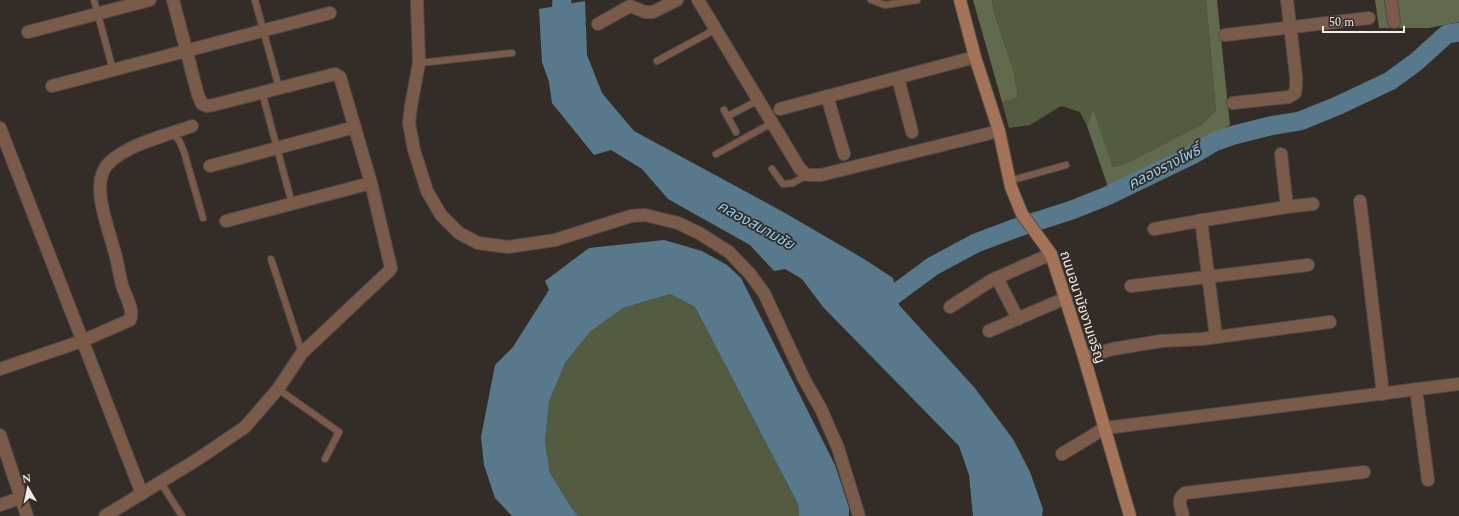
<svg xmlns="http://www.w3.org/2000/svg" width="1459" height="516" viewBox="0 0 1459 516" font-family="Spectral,'Noto Sans Thai',serif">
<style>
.green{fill:#535c40}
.forest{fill:#616a4c}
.water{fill:#57798b}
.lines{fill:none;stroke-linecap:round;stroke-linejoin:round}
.river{stroke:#57798b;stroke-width:19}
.lane-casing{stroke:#524b46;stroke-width:8}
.street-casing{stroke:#524b46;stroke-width:14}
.secondary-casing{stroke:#524b46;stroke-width:14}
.lane{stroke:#7a5b4a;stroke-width:6}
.street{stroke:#7a5b4a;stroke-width:12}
.secondary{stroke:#a47358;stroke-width:12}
.labels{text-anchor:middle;stroke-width:3.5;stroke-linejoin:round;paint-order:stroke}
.street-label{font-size:14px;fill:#eeeae6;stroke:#342d27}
.water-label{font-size:15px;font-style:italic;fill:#90cded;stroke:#342d27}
</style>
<rect width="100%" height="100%" fill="#342d27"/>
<!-- green -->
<g class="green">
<path d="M992 0H1206L1216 111 1201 125 1125 164 1113 167 1093 110 1087 126 1080 112 1061 106 1030 125 1009 128 1002 102 1018 96 1014 72 995 16Z"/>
<path d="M670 294 695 307 798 504 799 516H578L571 507 550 473 545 442 549 402 565 363 590 332 623 308Z"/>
</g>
<!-- forest -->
<g class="forest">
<path d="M973 0H992L995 16 1014 72 1018 97 1002 102Z"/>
<path d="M1206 0H1217L1230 125 1206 142 1121 184 1108 187 1087 126 1093 109 1113 167 1125 164 1201 125 1216 111Z"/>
<path d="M1375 0H1459V22L1429 28H1379Z"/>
</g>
<!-- water -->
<g class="water">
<path d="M585 1 587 55 602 93 634 131 785 213 864 259 893 278 899 305 974 387 1013 439 1030 472 1043 509 1042 516H973L969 475 959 446 823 307 802 279 785 269 774 271 750 245 668 199 642 169 611 150 594 155 552 103 549 82 542 62 539 9Z"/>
<path d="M664 240 702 251 727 265 741 278 835 465 849 508V516H799L798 504 695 307 670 294 623 308 590 332 565 363 549 402 545 442 550 473 571 507 578 516H512L495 498 484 465 481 437 495 365 513 347 549 290 545 281 589 248Z"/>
</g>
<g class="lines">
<!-- river -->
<g class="river">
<path d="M560 30 562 0"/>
<path d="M876 308 933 266 976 243 1016 228 1072 210 1107 196 1192 155 1214 142 1234 135 1270 126 1300 121 1337 106 1390 81 1416 62 1447 34 1459 32"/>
</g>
<defs>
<g id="lane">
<path d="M94 0 113 70"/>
<path d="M255 0 279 88"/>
<path d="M871 0 885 5 917 0"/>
<path d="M657 61 716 29"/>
<path d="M419 63 512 53"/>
<path d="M262 92 292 204"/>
<path d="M724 110 736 132"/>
<path d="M728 116 759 100"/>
<path d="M173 133 180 142 184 152 203 218"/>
<path d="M716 154 772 123"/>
<path d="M772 169 783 184 793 183 807 175"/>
<path d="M1009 181 1066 165"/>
<path d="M271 259 302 353"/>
<path d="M278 389 339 432 325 459"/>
<path d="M161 483 182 516"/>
</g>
<g id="street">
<path d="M417 0 419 63 411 106 409 123 414 150 427 191 441 215 459 233 478 243 508 247 555 240 631 216 645 215 678 223 699 233 729 252 750 274 764 293 804 379 821 409 838 448 859 516"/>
<path d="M698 0 800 169 807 175H821L999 131"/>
<path d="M1391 0 1394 22"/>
<path d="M598 24 630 6 645 12H653L677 0"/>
<path d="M28 32 150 0"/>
<path d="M1225 35 1369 18"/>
<path d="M898 78 912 132"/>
<path d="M52 86 330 13"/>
<path d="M827 96 844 154"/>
<path d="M1233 103 1289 97 1295 93 1296 86V76L1287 0"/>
<path d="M780 109 975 57"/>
<path d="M0 128 142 494"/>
<path d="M210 166 355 127"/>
<path d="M1360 201 1383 394"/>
<path d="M1287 207 1313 204"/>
<path d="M1201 220 1216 337"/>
<path d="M226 221 371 183"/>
<path d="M1154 229 1204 220 1287 207 1281 154"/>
<path d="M997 278 1018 319"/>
<path d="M1131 286 1308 265"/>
<path d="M950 307 992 280 1051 254"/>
<path d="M989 331 1066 298"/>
<path d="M1084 357 1113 349 1161 341 1202 339 1330 322"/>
<path d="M0 369 82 341 130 320C135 310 125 296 122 285 119 274 118 262 114 250 108 226 89 182 109 163 128 144 168 135 192 126"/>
<path d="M1416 389 1428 480"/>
<path d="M0 435 27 516"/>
<path d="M1062 454 1105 428 1459 384"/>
<path d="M0 505 14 500"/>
<path d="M105 516 198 459 245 427 278 389 302 353 389 271 391 268 371 183 340 77 335 74 213 105 207 106 202 104 198 95 173 0"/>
<path d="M1183 516C1181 507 1176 499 1185 493L1364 472"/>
</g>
<path id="secondary" d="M960 0 975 57 999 131 1011 187 1022 214 1051 254 1084 357 1130 516"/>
</defs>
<!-- lane casing -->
<use href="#lane" class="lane-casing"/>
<!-- street casing -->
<use href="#street" class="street-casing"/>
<!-- secondary casing -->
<use href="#secondary" class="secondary-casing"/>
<!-- lane -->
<use href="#lane" class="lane"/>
<!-- street -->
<use href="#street" class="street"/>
<!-- secondary -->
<use href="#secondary" class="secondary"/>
</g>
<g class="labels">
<!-- street labels -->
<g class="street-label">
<text transform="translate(1083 307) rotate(72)" y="5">ถนนอนามัยงามเจริญ</text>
</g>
<!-- water labels -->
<g class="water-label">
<text transform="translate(1164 167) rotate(-27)" y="5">คลองรางโพธิ์</text>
<text transform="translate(756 225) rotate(29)" y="5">คลองสนามชัย</text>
</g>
</g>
<!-- north arrow -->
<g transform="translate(28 488) rotate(351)" stroke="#342d27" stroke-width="3" paint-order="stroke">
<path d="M0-3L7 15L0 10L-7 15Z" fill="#eeeae6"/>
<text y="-6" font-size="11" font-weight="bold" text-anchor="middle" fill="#eeeae6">N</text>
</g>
<!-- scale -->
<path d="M1323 26v6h81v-6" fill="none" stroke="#eeeae6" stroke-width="2"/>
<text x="1329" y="26" font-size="12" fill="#eeeae6" stroke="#342d27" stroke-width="3" paint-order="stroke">50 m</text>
</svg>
